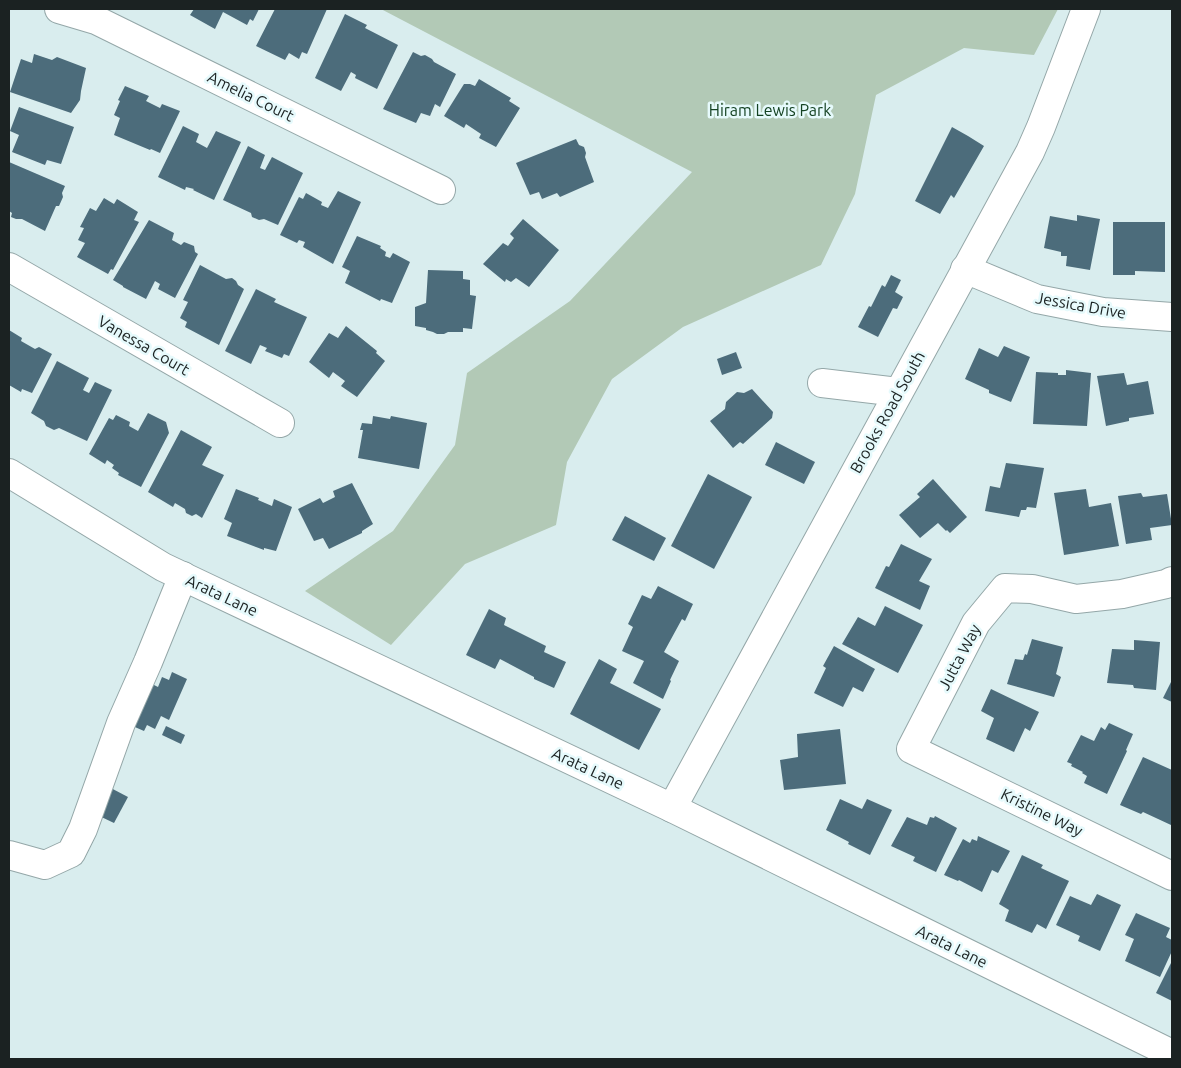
<svg xmlns="http://www.w3.org/2000/svg" width="1181" height="1068" viewBox="0 0 1181 1068" font-family="Ubuntu,sans-serif">
<style>
.green{fill:#b2c9b6}
.building{fill:#4c6c7b}
.lines{fill:none;stroke-linecap:round;stroke-linejoin:round}
.minor-casing{stroke:#94a7a8;stroke-width:30}
.minor{stroke:#fff;stroke-width:28}
.labels{text-anchor:middle;stroke-width:5;stroke-linejoin:round;paint-order:stroke}
.street-label{font-size:16px;fill:#1b2222;stroke:#e6fafc}
.park-label{font-size:16px;fill:#144222;stroke:#e6fafc}
</style>
<rect width="100%" height="100%" fill="#d9edee"/>
<!-- green -->
<path class="green" d="M381 9H1058L1034 55 964 48 876 95 855 194 821 265 683 327 612 379 567 462 556 525 465 564 391 645 305 591 393 531 455 445 467 373 570 301 692 172Z"/>
<!-- building -->
<g class="building">
<path d="M194 9H259L253 21 250 19 247 25 223 12 215 29 190 15Z"/>
<path d="M275 9H327L307 54 302 52 299 59 289 53 285 60 256 46Z"/>
<path d="M345 14 367 25 365 28 398 45 377 89 355 78 356 75 351 72 341 91 315 78Z"/>
<path d="M413 52 421 56 425 55 432 59 434 62 456 74 440 107 435 104 430 116 421 113 416 123 383 109Z"/>
<path d="M34 54 52 60 57 57 86 68 81 91 80 100 71 113 10 92 21 59 32 63Z"/>
<path d="M479 79 511 98 509 101 520 108 496 147 479 138 481 134 466 124 464 128 444 116 464 84H470L475 86Z"/>
<path d="M125 86 149 96 146 101 160 108 162 104 180 111 160 153 151 149 150 150 114 135 120 118 114 115 120 101 118 100Z"/>
<path d="M19 107 74 127 61 164 47 160 45 165 12 152 19 135 10 131Z"/>
<path d="M183 126 199 134 196 142 207 148 216 131 241 142 214 200 193 190 194 189 186 187 185 190 158 177Z"/>
<path d="M952 127 968 136 984 146 954 198 951 195 940 214 915 201Z"/>
<path d="M576 139 579 145 584 147 586 153 585 157 594 182 560 197 557 193 542 199 539 192 530 195 516 163Z"/>
<path d="M248 146 265 155 260 168 265 170 272 157 303 173 278 225 264 219 259 220 252 217 251 213 223 200Z"/>
<path d="M9 162 65 186 62 193 63 197 59 206H56L45 231 22 219H16L11 217 12 213 9 211Z"/>
<path d="M338 191 361 202 333 264 303 247 305 242 299 240 297 243 280 235 299 197 303 199 306 193 322 202 321 205 328 208Z"/>
<path d="M104 198 114 204 117 199 138 212 134 220 139 222 113 270 111 269 108 274 77 257 85 243 78 240 84 228 80 227 90 208 96 211Z"/>
<path d="M1077 215 1100 219 1090 270 1066 266 1067 256H1061V252L1044 248 1050 216 1077 221Z"/>
<path d="M523 219 559 250 529 287 516 278 511 282 506 279 505 282 483 264 503 243 508 246 514 238 510 234Z"/>
<path d="M149 220 174 233 172 240 181 245 184 242 194 246 195 252 198 254 175 298 158 289 160 284 155 281 146 299 123 287V286L113 280Z"/>
<path d="M1113 222H1165V272L1135 271V275H1113Z"/>
<path d="M357 236 381 246 380 248 386 252 385 256 390 258 393 253 410 262 392 303 381 299 380 301 345 283 350 271 342 267Z"/>
<path d="M200 265 226 279 232 278 236 281 238 285 244 289 219 345 185 327 187 322 180 318 188 302 183 300Z"/>
<path d="M428 270 463 271V279L470 280V295L476 296 472 329 463 328V332H448L444 334H437L433 332 426 330V328L415 326V307L426 303Z"/>
<path d="M891 275 901 280 895 292 903 297 897 309 893 308 878 337 858 327 869 306 871 307 882 285 885 287Z"/>
<path d="M256 289 276 299 274 302 307 317 289 356 284 354 282 358 265 351 267 348 260 345 251 364 225 351Z"/>
<path d="M346 326 377 351 376 353 385 361 357 397 341 386 345 381 333 372 329 378 309 362 329 333 338 338Z"/>
<path d="M9 330 22 338 21 341 35 349 39 347 52 354 32 393 22 389 21 392 9 385Z"/>
<path d="M1004 346 1030 357 1011 402 989 393V390L965 379 979 348 998 357Z"/>
<path d="M736 352 742 368 722 375 717 359Z"/>
<path d="M57 361 89 378 83 390 89 393 95 382 112 390 87 441 59 428 54 430 46 426 44 421 31 413Z"/>
<path d="M1066 370 1091 373 1087 426 1033 424 1036 372 1058 373V375H1066Z"/>
<path d="M1124 373 1127 385 1148 381 1154 414 1129 418V421L1106 426 1097 376Z"/>
<path d="M752 389 773 412 772 418 743 444 740 442 733 448 710 421 725 409 726 402 737 392 744 393Z"/>
<path d="M148 413 166 422 169 433 141 487 118 475 119 473 112 468 114 465 107 460 105 464 89 454 109 418 113 420 116 415 130 422 129 426 138 431Z"/>
<path d="M373 416 390 419 391 416 427 423 419 469 358 458 363 430H360L362 423 372 424Z"/>
<path d="M181 430 212 447 202 465 224 475 202 518 196 514 192 516 186 513 185 509 175 503 173 507 148 492Z"/>
<path d="M776 442 815 462 804 484 765 465Z"/>
<path d="M1006 463 1044 468 1036 508 1027 507 1026 510H1021L1019 517 985 511 990 486 1000 488Z"/>
<path d="M708 474 752 497 714 569 671 546Z"/>
<path d="M933 479 967 517 950 533 947 530 946 531 938 523 920 538 899 515 920 497 917 494Z"/>
<path d="M352 483 373 524 362 531V533L329 549 323 538 314 541 298 509 320 498 323 503 335 497 333 491Z"/>
<path d="M236 489 259 498 258 500 272 506 274 499 292 507 276 551 264 548V550L227 536 232 523 224 519Z"/>
<path d="M1086 489 1089 507 1111 503 1119 546 1064 555 1054 493Z"/>
<path d="M1141 493 1143 497 1167 494 1172 525 1150 528 1152 540 1126 544 1118 496Z"/>
<path d="M625 516 666 538 654 561 612 540Z"/>
<path d="M901 544 932 559 919 581 930 586 920 610 875 588 886 566 889 567Z"/>
<path d="M658 586 693 604 685 621 682 619 664 652 679 661 670 680 671 681 663 699 633 683 644 661 622 651 633 627 628 624 642 595 651 599Z"/>
<path d="M885 606 923 625 898 673 842 644 858 617 875 626Z"/>
<path d="M489 609 506 618 504 625 546 646 544 652 566 662 554 688 534 679V677L500 659 495 669 466 655Z"/>
<path d="M1032 639 1063 647 1056 674 1061 677 1054 697 1007 684 1015 659 1023 660 1025 654 1027 655Z"/>
<path d="M1134 640 1160 642 1156 690 1134 688 1133 685 1107 683 1112 649 1134 650Z"/>
<path d="M834 646 875 669 863 692 853 687 843 707 814 693 826 668 823 666Z"/>
<path d="M599 659 617 669 610 683 661 709 639 750 570 714Z"/>
<path d="M172 672 187 679 169 720 161 716 155 729 147 725 144 731 128 724 150 683 158 687 162 677 169 680Z"/>
<path d="M1172 680V702L1163 698Z"/>
<path d="M991 689 1039 712 1030 731 1025 728 1014 752 986 739 994 718 981 711Z"/>
<path d="M1109 723 1133 734 1126 750 1127 751 1107 794 1084 783 1087 776 1082 773 1083 772 1071 766 1072 764 1067 762 1081 735 1094 741 1101 727 1105 730Z"/>
<path d="M166 726 185 735 181 744 162 735Z"/>
<path d="M840 729 846 784 784 790 780 760 798 757 797 734Z"/>
<path d="M1143 757 1172 770V822L1171 825 1143 812 1141 814 1120 805Z"/>
<path d="M107 786 128 797 114 823 93 813Z"/>
<path d="M840 799 862 809 867 799 892 810 870 855 848 844 849 842 826 830Z"/>
<path d="M935 816 957 828 936 872 913 861 915 857 891 846 907 817 927 825 930 817 934 818Z"/>
<path d="M978 836 1010 851 998 873 992 870 982 892 959 880 958 881 944 875 963 839 970 843 972 839 977 841Z"/>
<path d="M1022 855 1043 865 1041 868 1069 881 1046 929 1037 924 1032 933 1005 921 1009 910 999 904Z"/>
<path d="M1097 894 1121 905 1100 951 1078 941 1080 936 1056 925 1070 896 1091 905Z"/>
<path d="M1136 913 1170 928 1166 937 1172 940V951L1160 977 1125 961 1134 939 1125 935Z"/>
<path d="M1172 961V1001L1156 993Z"/>
</g>
<g class="lines">
<defs>
<g id="minor">
<path d="M59 9 96 20 441 190"/>
<path d="M9 267 280 423"/>
<path d="M965 269 1037 299 1103 312 1172 317"/>
<path d="M822 383 898 392"/>
<path d="M9 473 163 567 672 808 1172 1054"/>
<path d="M1172 581 1166 584 1122 594 1076 599 1032 589 1005 588 976 623 911 749 1172 876"/>
<path d="M672 808 1030 152 1041 127 1086 9"/>
<path d="M9 855 45 865 71 853 83 829 121 723 148 662 183 576"/>
</g>
</defs>
<!-- minor casing -->
<use href="#minor" class="minor-casing"/>
<!-- minor -->
<use href="#minor" class="minor"/>
</g>
<g class="labels">
<!-- street labels -->
<g class="street-label">
<text transform="translate(251 96) rotate(26)" y="6">Amelia Court</text>
<text transform="translate(1081 305) rotate(10)" y="6">Jessica Drive</text>
<text transform="translate(144 345) rotate(30)" y="6">Vanessa Court</text>
<text transform="translate(887 412) rotate(-61)" y="6">Brooks Road South</text>
<text transform="translate(222 595) rotate(25)" y="6">Arata Lane</text>
<text transform="translate(959 657) rotate(-62)" y="6">Jutta Way</text>
<text transform="translate(588 768) rotate(25)" y="6">Arata Lane</text>
<text transform="translate(1042 812) rotate(26)" y="6">Kristine Way</text>
<text transform="translate(952 946) rotate(26)" y="6">Arata Lane</text>
</g>
<!-- park labels -->
<g class="park-label">
<text x="770" y="116">Hiram Lewis Park</text>
</g>
</g>
<!-- border -->
<rect width="1181" height="1068" fill="none" stroke="#1b2222" stroke-width="20"/>
</svg>
